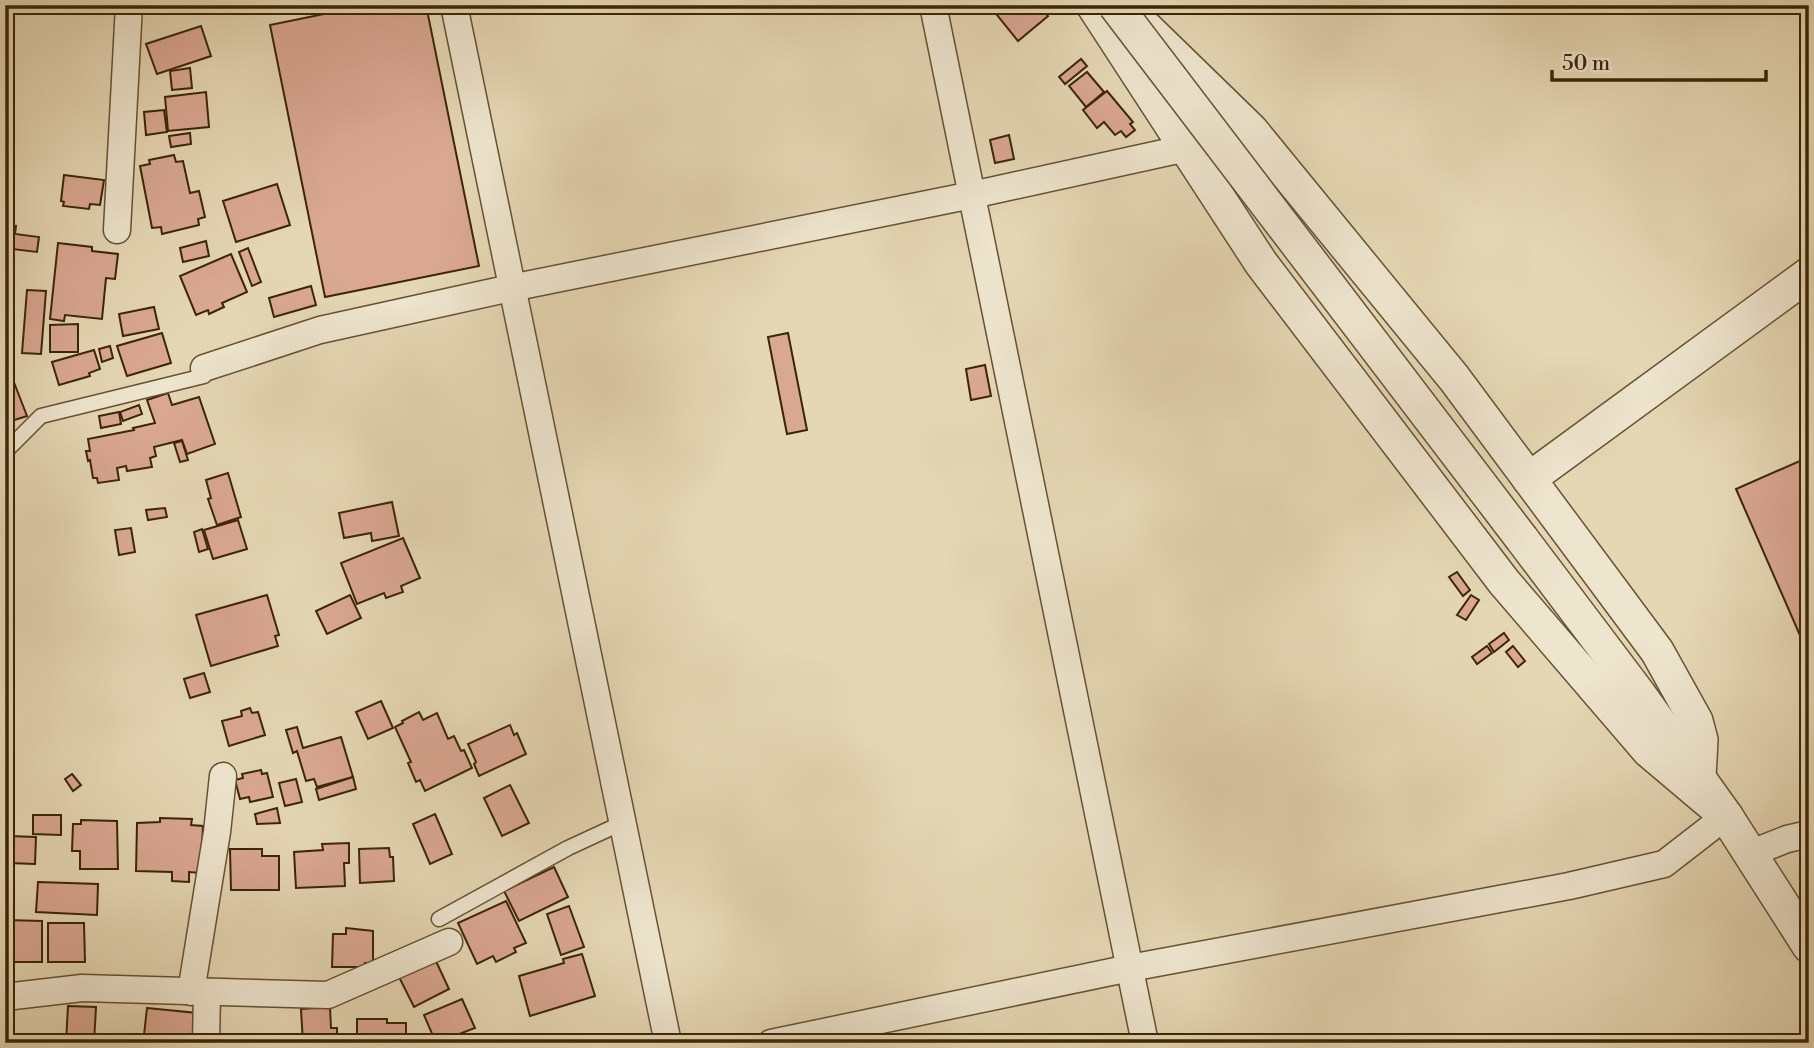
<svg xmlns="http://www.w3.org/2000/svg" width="1814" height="1048" viewBox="0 0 1814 1048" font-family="'Libre Bodoni',serif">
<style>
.building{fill:#daa793;stroke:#3b2606;stroke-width:2}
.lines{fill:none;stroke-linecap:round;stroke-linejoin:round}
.service-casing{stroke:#665232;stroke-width:17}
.minor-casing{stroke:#665232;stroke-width:29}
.tertiary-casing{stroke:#665232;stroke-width:36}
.service{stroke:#eee5ce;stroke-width:14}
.minor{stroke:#eee5ce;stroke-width:26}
.tertiary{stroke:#eee5ce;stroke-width:33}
.tertiary-bridge-casing{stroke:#665232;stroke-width:36;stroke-linecap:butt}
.tertiary-bridge{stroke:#eee5ce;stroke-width:33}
</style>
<rect width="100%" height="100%" fill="#e5d7b4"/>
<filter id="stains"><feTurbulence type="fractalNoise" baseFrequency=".00286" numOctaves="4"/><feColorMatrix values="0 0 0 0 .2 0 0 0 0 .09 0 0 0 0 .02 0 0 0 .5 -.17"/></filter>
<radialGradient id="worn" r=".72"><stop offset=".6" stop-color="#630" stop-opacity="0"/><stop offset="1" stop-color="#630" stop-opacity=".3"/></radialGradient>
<!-- building -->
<g class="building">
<path d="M368 5H426L479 266 325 297 270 25Z"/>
<path d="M989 5H1039L1048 16 1018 41Z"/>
<path d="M201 26 211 56 157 74 146 44Z"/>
<path d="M1081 59 1087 66 1065 84 1059 77Z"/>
<path d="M190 68 192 88 172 90 170 71Z"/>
<path d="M1087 72 1104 92 1086 107 1069 86Z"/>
<path d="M1107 91 1133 122 1130 124 1135 130 1126 137 1121 131 1115 135 1104 122 1097 128 1083 110Z"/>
<path d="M206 92 209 127 168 131 165 97Z"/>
<path d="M164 110 167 132 146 135 144 112Z"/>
<path d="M190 133 191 144 171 147 169 136Z"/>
<path d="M1009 135 1014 159 995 163 990 140Z"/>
<path d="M174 155 176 162 183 161 190 193 199 191 205 217 198 219 199 225 162 234 161 227 152 228 140 166 150 164 149 160Z"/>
<path d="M64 175 104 180 100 205 90 204 89 209 63 206 64 202 61 201Z"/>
<path d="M277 184 290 225 236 242 223 201Z"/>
<path d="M5 225 16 226 15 234 39 237 37 252 12 249 14 238 5 237Z"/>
<path d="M206 241 209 256 183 262 180 248Z"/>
<path d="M58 243 92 247V251L118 254 115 279 106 278 102 319 65 315 64 321 50 319Z"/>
<path d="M248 248 261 282 252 286 239 252Z"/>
<path d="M231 254 247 292 222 303 224 307 209 314 208 310 196 315 180 276Z"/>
<path d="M5 280 12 281 7 332 5 331Z"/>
<path d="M311 286 316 305 274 317 269 298Z"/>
<path d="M27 290 46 291 41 354 22 353Z"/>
<path d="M154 307 159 329 123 336 119 314Z"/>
<path d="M78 324V352H50V325Z"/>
<path d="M162 333 171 363 127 376 117 346Z"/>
<path d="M788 333 807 430 787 434 768 337Z"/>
<path d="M110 346 113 358 102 362 99 349Z"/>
<path d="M94 350 100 369 89 373 90 376 59 385 52 362Z"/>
<path d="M985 365 991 396 971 400 966 369Z"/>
<path d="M10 372 27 416 5 423V374Z"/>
<path d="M168 393 172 405 199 397 215 444 187 454 182 440 154 447 156 456 150 458 152 467 127 471 126 466 117 468 119 480 98 483 97 478H93L90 460 88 461 86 451H90L88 439 134 430 133 428 155 423 147 400Z"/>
<path d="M139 405 142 414 123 421 120 412Z"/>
<path d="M119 412 121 424 101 428 99 416Z"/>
<path d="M182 441 188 460 180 462 174 443Z"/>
<path d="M1809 457V656L1736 489Z"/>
<path d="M228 473 241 517 217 525 208 499 211 498 206 480Z"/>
<path d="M392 502 399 536 372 541 371 533 344 538 339 513Z"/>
<path d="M165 508 167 517 148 520 146 510Z"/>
<path d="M238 520 247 549 213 559 204 530Z"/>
<path d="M131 528 135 552 119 555 115 530Z"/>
<path d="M202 529 208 549 199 552 194 532Z"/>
<path d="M403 538 420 578 401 586 403 592 386 598 384 593 357 604 341 563Z"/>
<path d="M1457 572 1470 590 1463 596 1449 577Z"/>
<path d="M267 595 279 635 275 636 278 646 211 666 196 615Z"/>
<path d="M350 595 361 618 327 634 316 611Z"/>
<path d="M1471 595 1479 600 1466 620 1457 615Z"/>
<path d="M1504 633 1509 640 1494 652 1489 644Z"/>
<path d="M1487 646 1492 653 1477 664 1472 657Z"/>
<path d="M1513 646 1525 661 1518 667 1506 652Z"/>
<path d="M204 673 210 692 190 698 184 679Z"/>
<path d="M381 701 393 728 368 739 356 712Z"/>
<path d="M250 708 252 713 258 712 265 735 229 746 222 721 242 716 241 711Z"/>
<path d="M419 712 423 720 437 713 448 739 454 736 461 751 464 750 472 768 425 791 420 780 416 782 408 763 411 762 395 727 403 723 402 721Z"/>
<path d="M510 725 514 735 517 733 526 754 479 776 474 764 476 762 468 744Z"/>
<path d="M297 727 303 748 341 737 353 777 317 787 314 779 306 781 297 751 293 753 286 730Z"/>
<path d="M261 770 262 774 267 773 273 797 250 802 249 797 240 799 235 780 243 778 242 774Z"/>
<path d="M72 774 81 785 73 791 65 779Z"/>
<path d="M353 777 356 789 319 800 316 789Z"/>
<path d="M296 779 302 802 285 806 279 783Z"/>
<path d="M510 785 529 823 502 836 484 798Z"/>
<path d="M277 808 280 823 257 824 255 814Z"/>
<path d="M435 814 452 854 430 864 413 824Z"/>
<path d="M33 815H61V835L33 834Z"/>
<path d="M160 818 192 819 191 825 203 826 201 873 189 872V882L172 881V872L136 871 137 823 160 822Z"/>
<path d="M81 820 117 821 118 869H80V851H72L73 824H81Z"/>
<path d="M9 836 36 837 35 864 8 863Z"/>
<path d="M349 843V863H344L345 886 296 888 294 852 323 850 322 844Z"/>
<path d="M389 848 390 857H393L394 881 360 883 359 849Z"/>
<path d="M230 849H262V856H279V890H231Z"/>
<path d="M554 867 568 897 519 921 504 891Z"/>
<path d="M38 882 98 884 97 915 36 912Z"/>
<path d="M506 901 526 943 514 948 516 952 496 962 493 956 477 964 458 923Z"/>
<path d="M569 906 584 947 561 955 547 914Z"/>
<path d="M6 920 42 921V962H6Z"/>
<path d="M48 923H84L85 962H48Z"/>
<path d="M346 928 373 931V964L365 963V967H332L333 934H346Z"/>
<path d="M582 954 595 996 530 1016 519 976 564 963 563 959Z"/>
<path d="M435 959 449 989 414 1007 399 977Z"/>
<path d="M462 999 475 1028 436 1043 424 1015Z"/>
<path d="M68 1006 96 1007 94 1043H66Z"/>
<path d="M330 1007 331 1028H337V1043H303L301 1009Z"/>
<path d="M147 1008 197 1013 194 1043H136L137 1034 144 1035Z"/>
<path d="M357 1019H387V1023H406V1043H357Z"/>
</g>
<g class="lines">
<defs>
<g id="service">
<path d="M5 452 41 416 204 376"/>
<path d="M439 919 568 848 622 823"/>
</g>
<g id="minor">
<path d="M454 5 668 1043"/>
<path d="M933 5 1145 1043"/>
<path d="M117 230 129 5"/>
<path d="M204 368 320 330 511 288 972 195 1205 144"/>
<path d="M1749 854 1787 839 1809 834"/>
<path d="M191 992 217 832 223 776"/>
<path d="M5 997 82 988 328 995 449 942"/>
<path d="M206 1043 207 993"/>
<path d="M771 1043 1130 968 1569 886 1664 864 1726 816"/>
</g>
<g id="tertiary">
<path d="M1093 5 1261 263 1504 582 1649 751 1726 816"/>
<path d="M1142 24 1251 130 1454 378 1657 651 1696 721 1701 740 1699 777"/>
<path d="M1529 479 1809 274"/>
<path d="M1522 539 1639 694 1726 816 1809 946"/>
</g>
</defs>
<!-- service casing -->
<use href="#service" class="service-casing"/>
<!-- minor casing -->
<use href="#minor" class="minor-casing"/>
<!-- tertiary casing -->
<use href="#tertiary" class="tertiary-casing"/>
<!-- service -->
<use href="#service" class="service"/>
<!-- minor -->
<use href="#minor" class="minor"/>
<!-- tertiary -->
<use href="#tertiary" class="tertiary"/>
<defs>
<path id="tertiary-bridge" d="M1115 5 1522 539"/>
</defs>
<!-- tertiary-bridge casing -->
<use href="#tertiary-bridge" class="tertiary-bridge-casing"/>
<!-- tertiary-bridge -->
<use href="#tertiary-bridge" class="tertiary-bridge"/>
</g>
<!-- margin -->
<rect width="1814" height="1048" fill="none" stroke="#e5d7b4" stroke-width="28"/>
<rect x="7" y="7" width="1800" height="1034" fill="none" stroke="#3b2606" stroke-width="3.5"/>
<rect x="14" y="14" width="1786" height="1020" fill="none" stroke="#3b2606" stroke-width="2"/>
<!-- scale -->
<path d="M1552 70v10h214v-10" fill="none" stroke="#3b2606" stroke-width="3.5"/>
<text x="1562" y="70" font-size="21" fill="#3b2606" stroke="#eee5ce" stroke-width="5" paint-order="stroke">50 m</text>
<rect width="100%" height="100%" filter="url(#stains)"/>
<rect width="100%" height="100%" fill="url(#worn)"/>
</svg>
